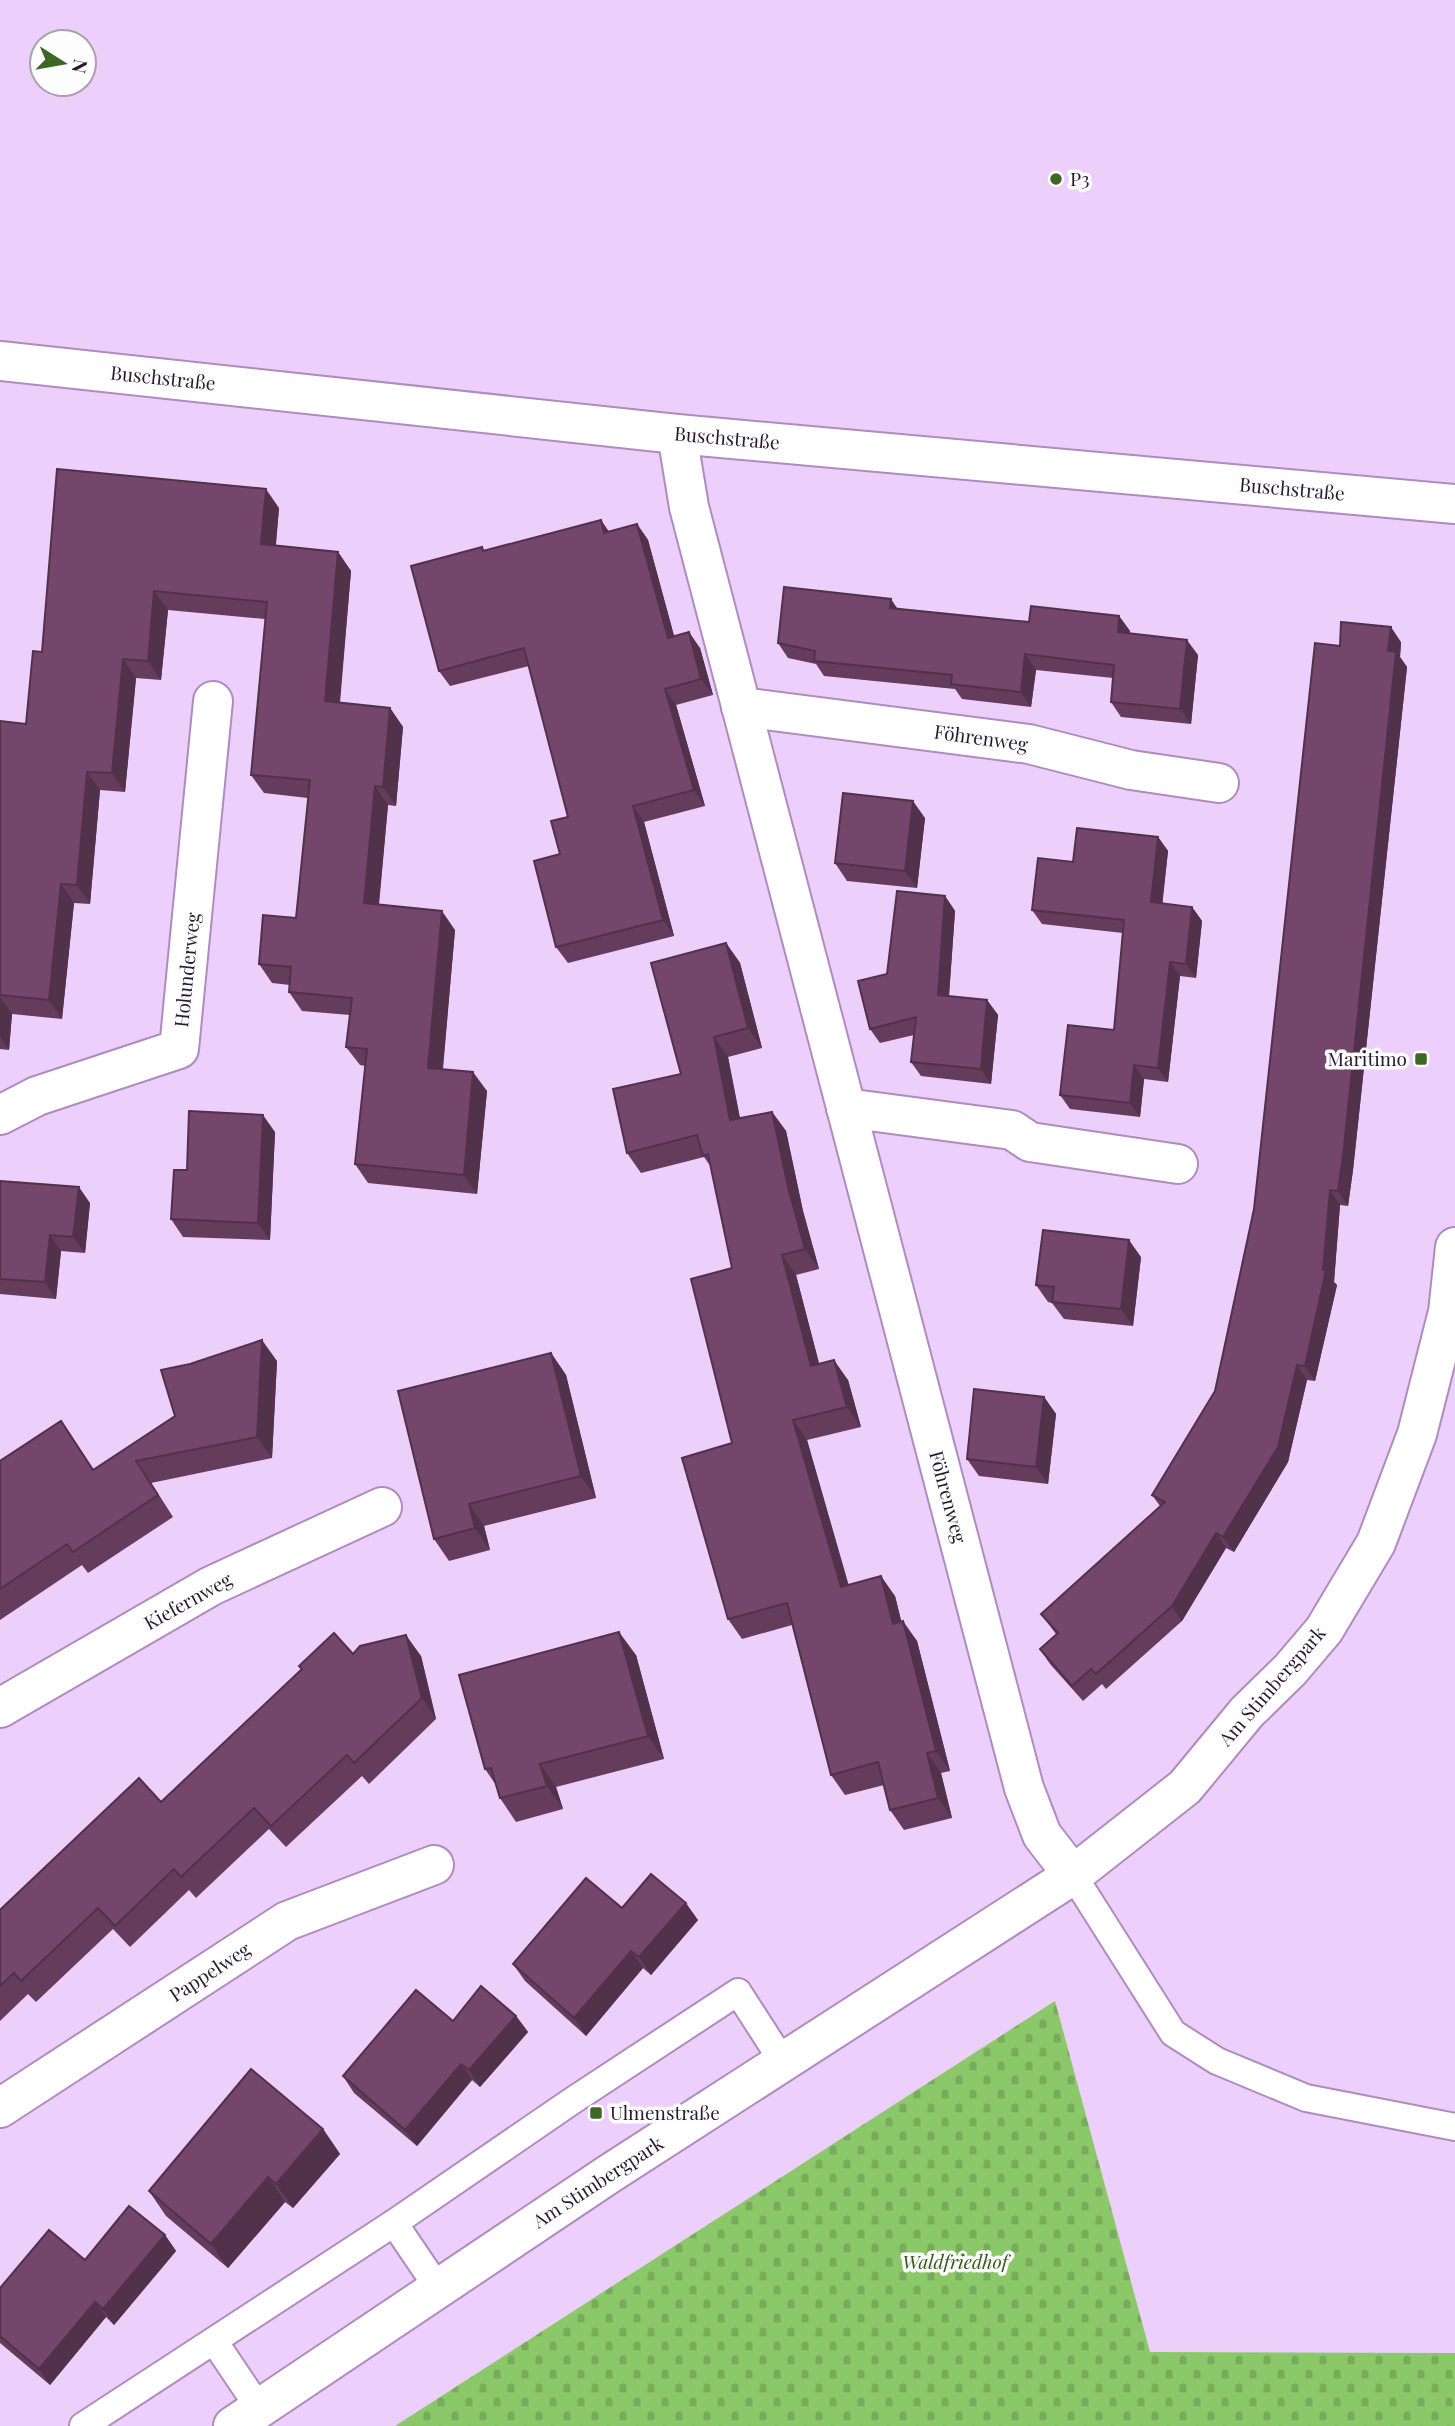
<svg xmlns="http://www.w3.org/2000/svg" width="1455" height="2426" viewBox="0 0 1455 2426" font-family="'Playfair Display',serif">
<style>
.cemetery{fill:url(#cemetery-stones)}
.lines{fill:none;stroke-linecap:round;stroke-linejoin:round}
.lane-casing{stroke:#af8bbf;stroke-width:30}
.street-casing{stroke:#af8bbf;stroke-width:42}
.lane{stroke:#fff;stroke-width:26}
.street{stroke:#fff;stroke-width:38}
.wall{fill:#653c5c}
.shaded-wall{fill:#52314b}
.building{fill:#75466b;stroke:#52314b;stroke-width:2}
.poi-dot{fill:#3d6724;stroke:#fdfdfd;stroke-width:2.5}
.labels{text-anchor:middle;stroke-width:7;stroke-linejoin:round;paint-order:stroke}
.poi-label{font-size:19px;fill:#281a2e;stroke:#fdfdfd;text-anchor:start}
.street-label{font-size:19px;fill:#281a2e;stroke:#fdfdfd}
.park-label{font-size:19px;font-style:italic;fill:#335a19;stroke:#fdfdfd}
</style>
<defs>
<pattern id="cemetery-stones" width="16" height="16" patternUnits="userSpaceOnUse" patternTransform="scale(1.75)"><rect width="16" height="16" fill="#8bc869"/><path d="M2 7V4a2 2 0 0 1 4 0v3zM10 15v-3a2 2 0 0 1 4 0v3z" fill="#78ab5b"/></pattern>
</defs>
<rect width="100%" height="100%" fill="#edcffb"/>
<!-- cemetery -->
<path class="cemetery" d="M1055 2001 1150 2352 1455 2353V2426H395Z"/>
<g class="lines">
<defs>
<g id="lane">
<path d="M1073 1875 1173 2033 1217 2061 1306 2098 1455 2127"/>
<path d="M394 2223 438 2288"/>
<path d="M214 2341 259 2408"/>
<path d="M83 2426 394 2223 572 2101 738 1992 783 2062"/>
</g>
<g id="street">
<path d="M0 361 677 434 1455 504"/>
<path d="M677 434 689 507 1024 1788 1042 1835 1073 1875"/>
<path d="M741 707 1029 744 1131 770 1219 783"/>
<path d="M846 1108 1012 1130 1030 1142 1178 1164"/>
<path d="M0 1115 37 1096 179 1049 213 701"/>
<path d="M0 1708 211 1586 382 1507"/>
<path d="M0 2108 287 1921 434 1865"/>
<path d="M233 2426 609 2174 1073 1875 1185 1787 1247 1712 1290 1670 1324 1630 1376 1543 1417 1434 1448 1312 1455 1247"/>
</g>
</defs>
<!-- lane casing -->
<use href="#lane" class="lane-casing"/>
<!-- street casing -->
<use href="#street" class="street-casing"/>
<!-- lane -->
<use href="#lane" class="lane"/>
<!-- street -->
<use href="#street" class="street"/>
</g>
<!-- wall -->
<g class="wall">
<path d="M279 508 276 545 338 552 351 571 340 703 390 708 403 727 396 806 388 805 379 905 455 930 443 1069 487 1091 477 1194 368 1183 355 1164 365 1066 360 1065 346 1047 350 1015 302 1011 289 992 290 985 272 983 259 964 296 918 308 798 264 793 251 775 265 619 168 610 161 680 136 678 125 792 100 790 90 904 74 903 62 1019 12 1014 9 1050 0 1049V721L26 724 42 652Z"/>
<path d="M637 524 648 540 674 636 700 648 713 695 676 705 705 806 644 822 674 936 568 963 556 947 560 854 568 817 529 666 450 686 439 671 482 547 485 551 609 531Z"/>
<path d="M898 609 1029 622 1119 616 1130 631V633L1198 655 1191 724 1121 717 1111 702 1113 678 1036 670 1031 707 962 699 955 689 824 676 816 664 788 658 778 643Z"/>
<path d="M1401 642 1400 657 1407 667 1353 1170 1348 1206 1340 1205 1334 1282 1337 1285 1315 1381 1307 1380 1288 1462 1234 1552 1226 1548 1182 1621 1106 1689 1102 1684 1083 1701 1050 1664 1040 1649 1056 1634 1041 1614 1160 1506 1152 1495 1215 1391 1254 1209 1340 646Z"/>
<path d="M925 818 917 888 847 881 835 863Z"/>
<path d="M1158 837 1168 851 1162 904 1192 907 1202 921 1196 978 1180 976 1168 1082 1144 1079 1140 1117 1070 1109 1060 1095 1114 1030 1123 933 1042 924 1032 910 1073 862Z"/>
<path d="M945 896 955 911 949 996 987 1000 998 1015 991 1084 921 1076 911 1062 914 1035 880 1043 870 1029 887 974Z"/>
<path d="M726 943 740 963 762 1048 728 1057 740 1118 772 1112 786 1131 803 1211 819 1269 796 1275 819 1364 848 1380 861 1427 807 1440 848 1585 895 1596 901 1621 917 1641 950 1771 941 1773 952 1818 904 1830 890 1810 884 1785 845 1795 831 1775 792 1625 742 1639 728 1619 732 1443V1268L711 1167 704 1157 641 1173 627 1153 681 1074Z"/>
<path d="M275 1132 270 1240 183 1237 171 1219 187 1170Z"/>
<path d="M0 1181 90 1203 85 1253 61 1251 56 1299 0 1294Z"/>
<path d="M1141 1257 1133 1326 1064 1319 1052 1303 1048 1302 1036 1285Z"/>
<path d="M551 1353 566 1375 596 1498 484 1526 490 1550 449 1561 434 1539Z"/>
<path d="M277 1361 272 1458 151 1483 173 1517 88 1573 82 1565 0 1620V1461L76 1443 94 1470Z"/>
<path d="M1044 1397 1056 1414 1048 1484 979 1476 967 1459Z"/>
<path d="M353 1654 421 1656 436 1719 369 1784 362 1776 286 1847 269 1829 196 1898 189 1890 130 1947 113 1929 36 2002 28 1994 0 2021V1910L161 1802Z"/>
<path d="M636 1655 664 1759 556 1787 563 1809 516 1822 500 1798 496 1785 485 1769Z"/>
<path d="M622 1908 698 1920 651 1975 643 1968 586 2036 525 1981 513 1964Z"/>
<path d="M516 2016 528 2032 480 2087 472 2080 417 2146 354 2093 343 2076 453 2021Z"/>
<path d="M323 2129 340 2154 293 2208 285 2202 228 2268 166 2216 149 2191Z"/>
<path d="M165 2235 176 2251 114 2325 106 2317 50 2385 0 2343V2288Z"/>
</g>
<!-- shaded-wall -->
<g class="shaded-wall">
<path d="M266 489 279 508 274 562 261 544Z"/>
<path d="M601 520 612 536 604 533Z"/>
<path d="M637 524 648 540 679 654 668 638Z"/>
<path d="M338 552 351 571 338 720 325 701Z"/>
<path d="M154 591 168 610 161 680 148 661Z"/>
<path d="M891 599 901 614 890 608Z"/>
<path d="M1119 616 1130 631 1129 647 1118 632Z"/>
<path d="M1391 627 1401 642 1400 657 1407 667 1353 1170 1348 1206 1338 1191Z"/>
<path d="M689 632 700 648 713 695 701 679Z"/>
<path d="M1187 640 1198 655 1191 724 1180 709Z"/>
<path d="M1025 654 1036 670 1031 707 1021 692Z"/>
<path d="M123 659 136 678 125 792 112 773Z"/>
<path d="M665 689 676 705 705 806 694 790Z"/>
<path d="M390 708 403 727 396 806 383 787Z"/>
<path d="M87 772 100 790 90 904 77 885Z"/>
<path d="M375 786 388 805 377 922 364 903Z"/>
<path d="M913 801 925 818 917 888 905 871Z"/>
<path d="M633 806 644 822 674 936 663 920Z"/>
<path d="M1158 837 1168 851 1161 917 1151 902Z"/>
<path d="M61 884 74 903 62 1019 49 1000Z"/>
<path d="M945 896 955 911 948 1009 938 995Z"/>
<path d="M1192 907 1202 921 1196 978 1186 964Z"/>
<path d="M442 911 455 930 441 1087 428 1068Z"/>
<path d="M726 943 740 963 762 1048 748 1028Z"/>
<path d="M1170 962 1180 976 1168 1082 1158 1068Z"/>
<path d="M0 997 12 1014 9 1050 0 1037Z"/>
<path d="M987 1000 998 1015 991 1084 981 1069Z"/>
<path d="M714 1037 728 1057 744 1140 730 1120Z"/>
<path d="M1134 1065 1144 1079 1140 1117 1130 1103Z"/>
<path d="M473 1072 487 1091 477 1194 464 1175Z"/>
<path d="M772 1112 786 1131 803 1211 819 1269 805 1249 789 1191Z"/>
<path d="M263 1115 275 1132 270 1240 258 1223Z"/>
<path d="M79 1187 90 1203 85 1253 73 1237Z"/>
<path d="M1330 1190 1340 1205 1334 1282 1337 1285 1315 1381 1305 1366 1323 1270Z"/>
<path d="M50 1235 61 1251 56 1299 45 1282Z"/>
<path d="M1129 1240 1141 1257 1133 1326 1121 1309Z"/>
<path d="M782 1255 796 1275 825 1386 811 1366Z"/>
<path d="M262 1340 277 1361 272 1458 257 1437Z"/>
<path d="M551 1353 566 1375 596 1498 581 1476Z"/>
<path d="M834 1360 848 1380 861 1427 847 1407Z"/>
<path d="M1297 1365 1307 1380 1288 1462 1234 1552 1223 1537Z"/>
<path d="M1044 1397 1056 1414 1048 1484 1036 1467Z"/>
<path d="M793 1420 807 1440 855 1607 841 1587Z"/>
<path d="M136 1461 151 1483 173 1517 158 1495Z"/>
<path d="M469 1504 484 1526 490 1550 475 1528Z"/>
<path d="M1216 1533 1226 1548 1182 1621 1172 1606Z"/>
<path d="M881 1576 895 1596 907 1644 893 1624Z"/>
<path d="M903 1621 917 1641 950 1771 936 1751Z"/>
<path d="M619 1632 636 1655 664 1759 648 1736Z"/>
<path d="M406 1635 421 1656 436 1719 422 1698Z"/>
<path d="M927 1753 941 1773 952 1818 938 1798Z"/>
<path d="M540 1764 556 1787 563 1809 547 1786Z"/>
<path d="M686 1903 698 1920 651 1975 639 1957Z"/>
<path d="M631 1951 643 1968 586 2036 574 2018Z"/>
<path d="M516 2016 528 2032 480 2087 469 2070Z"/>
<path d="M461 2064 472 2080 417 2146 405 2130Z"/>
<path d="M323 2129 340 2154 293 2208 276 2184Z"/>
<path d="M268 2177 285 2202 228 2268 211 2244Z"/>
<path d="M165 2235 176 2251 114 2325 103 2309Z"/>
<path d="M95 2302 106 2317 50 2385 39 2369Z"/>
</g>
<!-- building -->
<g class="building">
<path d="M57 469 266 489 261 544 338 552 325 701 390 708 383 787 375 786 364 903 442 911 428 1068 473 1072 464 1175 355 1164 367 1049 346 1047 352 998 289 992 291 967 259 964 263 915 296 918 310 780 251 775 267 602 154 591 148 661 123 659 112 773 87 772 77 885 61 884 49 1000 0 995V721L26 724 33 651 42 652Z"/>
<path d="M601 520 604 533 637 524 668 638 689 632 701 679 665 689 694 790 633 806 663 920 556 947 534 861 560 854 551 821 568 817 524 648 439 671 411 566 482 547 483 551Z"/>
<path d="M784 587 891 599 890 608 1029 622 1031 606 1119 616 1118 632 1187 640 1180 709 1111 702 1114 665 1025 654 1021 692 951 684 952 675 814 661 815 651 778 643Z"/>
<path d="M1341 622 1391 627 1388 651 1396 652 1343 1156 1338 1191 1330 1190 1323 1270H1326L1305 1366 1297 1365 1278 1447 1223 1537 1216 1533 1172 1606 1096 1674 1091 1669 1072 1686 1040 1649 1058 1633 1041 1614 1165 1502 1152 1495 1215 1391 1254 1209 1315 643 1340 646Z"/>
<path d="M843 793 913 801 905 871 835 863Z"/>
<path d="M1077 828 1158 837 1151 902 1192 907 1186 964 1170 962 1158 1068 1134 1065 1130 1103 1060 1095 1068 1025 1114 1030 1124 920 1032 910 1038 858 1073 862Z"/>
<path d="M897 891 945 896 938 995 987 1000 981 1069 911 1062 916 1017 870 1029 858 981 887 974Z"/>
<path d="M726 943 748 1028 714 1037 730 1120 772 1112 789 1191 805 1249 782 1255 811 1366 834 1360 847 1407 793 1420 841 1587 881 1576 893 1624 903 1621 936 1751 927 1753 938 1798 890 1810 878 1762 831 1775 787 1603 728 1619 682 1458 732 1443 691 1279 732 1268 708 1154 703 1156 697 1135 627 1153 613 1089 681 1074 651 963Z"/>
<path d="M189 1111 263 1115 258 1223 171 1219 174 1170H187Z"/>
<path d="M0 1181 79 1187 73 1237 50 1235 45 1282 0 1279Z"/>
<path d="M1043 1230 1129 1240 1121 1309 1052 1302 1054 1287 1036 1285Z"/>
<path d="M262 1340 257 1437 136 1461 158 1495 73 1552 67 1544 0 1589V1461L61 1421 93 1470 175 1416 161 1370 190 1364Z"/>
<path d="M551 1353 581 1476 469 1504 475 1528 434 1539 398 1391Z"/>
<path d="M974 1389 1044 1397 1036 1467 967 1459Z"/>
<path d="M619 1632 648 1736 540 1764 547 1786 500 1798 491 1768 485 1769 459 1675Z"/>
<path d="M334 1633 353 1654 360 1646 406 1635 422 1698 354 1763 347 1755 271 1826 254 1808 181 1877 174 1869 115 1926 98 1908 21 1981 14 1973 0 1986V1910L139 1778 161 1802 302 1669 299 1666Z"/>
<path d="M651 1874 686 1903 639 1957 631 1951 574 2018 513 1964 586 1878 622 1908Z"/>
<path d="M481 1986 516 2016 469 2070 461 2064 405 2130 343 2076 416 1990 453 2021Z"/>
<path d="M251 2069 323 2129 276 2184 268 2177 211 2244 149 2191Z"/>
<path d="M129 2206 165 2235 103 2309 95 2302 39 2369 0 2336V2288L49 2230 85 2260Z"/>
</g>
<!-- markers -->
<g class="poi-dot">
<circle cx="1056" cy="179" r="7"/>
<rect x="1414" y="1052" width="14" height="14" rx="3.5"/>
<rect x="589" y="2106" width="14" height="14" rx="3.5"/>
</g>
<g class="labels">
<!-- poi labels -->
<g class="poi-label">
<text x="1070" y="186">P3</text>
<text x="1407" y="1066" text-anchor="end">Maritimo</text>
<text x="610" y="2120">Ulmenstraße</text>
</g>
<!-- street labels -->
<g class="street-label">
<text transform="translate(163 378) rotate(6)" y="7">Buschstraße</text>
<text transform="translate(727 438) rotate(5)" y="7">Buschstraße</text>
<text transform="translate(1292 489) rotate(5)" y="7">Buschstraße</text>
<text transform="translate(981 738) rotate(8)" y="7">Föhrenweg</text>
<text transform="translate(187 970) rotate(-84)" y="7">Holunderweg</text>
<text transform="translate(948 1497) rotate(75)" y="7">Föhrenweg</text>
<text transform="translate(188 1601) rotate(-29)" y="7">Kiefernweg</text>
<text transform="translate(1272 1686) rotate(-49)" y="7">Am Stimbergpark</text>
<text transform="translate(210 1972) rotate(-33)" y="7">Pappelweg</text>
<text transform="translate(598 2182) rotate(-33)" y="7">Am Stimbergpark</text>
</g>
<!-- park labels -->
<g class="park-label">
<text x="955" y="2269">Waldfriedhof</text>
</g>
</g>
<!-- north arrow -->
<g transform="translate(63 63) rotate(101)"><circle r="33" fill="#fdfdfd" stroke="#a8a2aa" stroke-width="2"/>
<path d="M0-5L12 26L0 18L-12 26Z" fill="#3d6724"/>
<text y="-10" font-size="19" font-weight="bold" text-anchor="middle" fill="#281a2e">N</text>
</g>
</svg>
